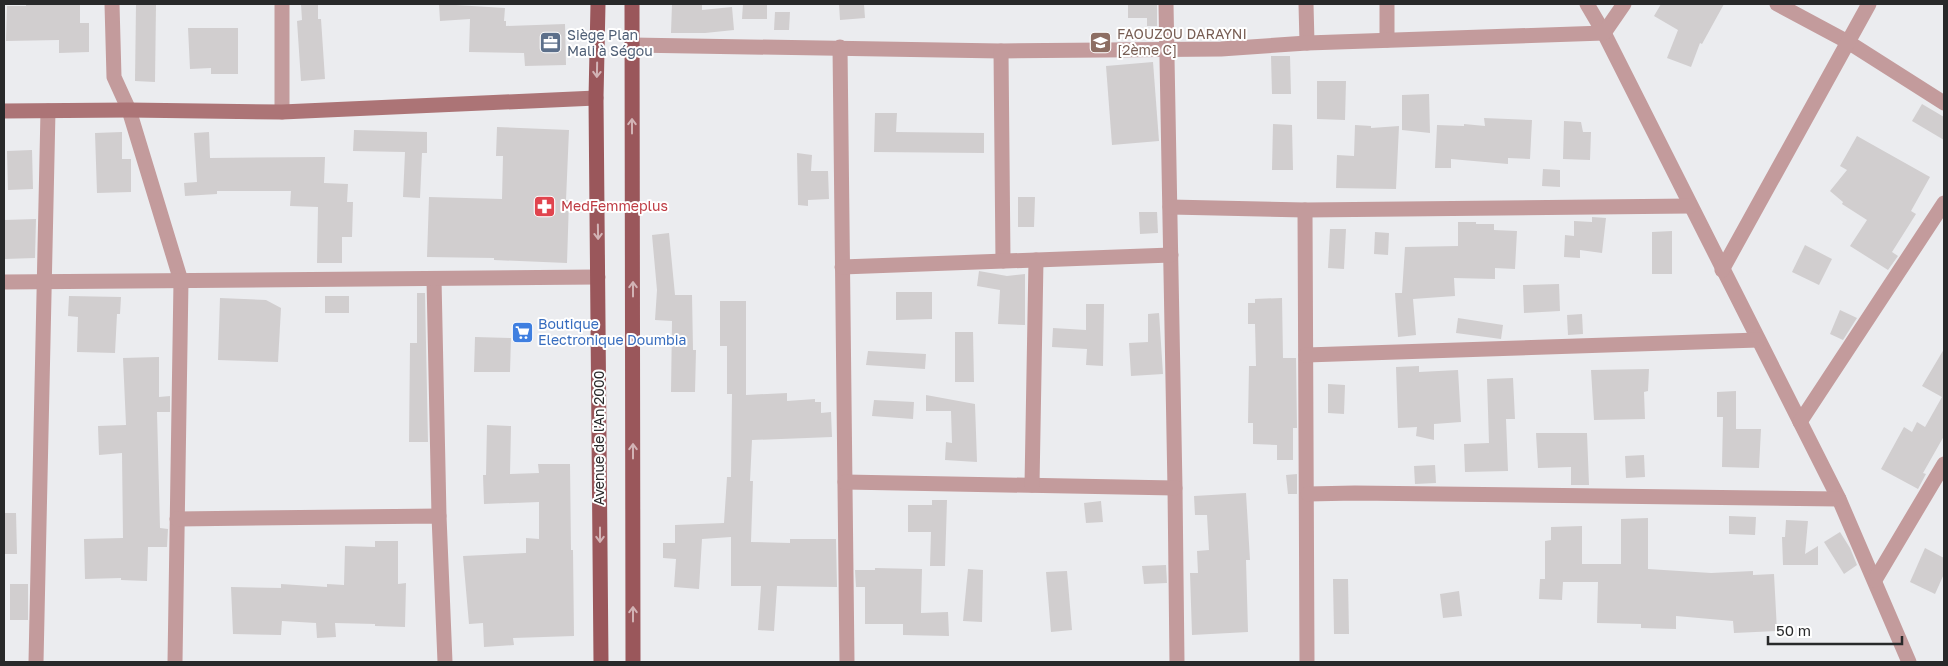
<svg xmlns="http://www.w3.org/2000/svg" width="1948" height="666" viewBox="0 0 1948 666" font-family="'Golos Text',sans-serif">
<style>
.building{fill:#d1cecf}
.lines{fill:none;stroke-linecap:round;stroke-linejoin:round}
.street{stroke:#c39b9c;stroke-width:15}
.secondary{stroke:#ac7476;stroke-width:15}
.primary{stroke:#9a575b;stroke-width:15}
.oneway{stroke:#d2b3b5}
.labels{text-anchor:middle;stroke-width:4;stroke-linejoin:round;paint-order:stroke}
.education-label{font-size:14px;fill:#785e54;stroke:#fff;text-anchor:start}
.service-label{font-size:14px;fill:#4e5e75;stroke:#fff;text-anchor:start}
.health-label{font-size:14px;fill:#be3a42;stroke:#fff;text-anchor:start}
.shop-label{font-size:14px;fill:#366cbe;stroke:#fff;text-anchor:start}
.street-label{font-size:14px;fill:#28292a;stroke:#fff}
</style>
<rect width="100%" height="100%" fill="#ebecef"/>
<!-- building -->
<g class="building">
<path d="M26 4H80V23H89V52L59 53V40L6 41 7 6H26Z"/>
<path d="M136 4H156L155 82 135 81Z"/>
<path d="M301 4H318V19H321L325 79 301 81 297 21 302 20Z"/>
<path d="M439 4 505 8 504 21H506V26L565 24 566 65 525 66 524 53 469 52 470 19 440 21Z"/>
<path d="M672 4H702V10L732 7 734 30 705 33H671Z"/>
<path d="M743 4H767V19H742Z"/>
<path d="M839 4H864L865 18 840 20Z"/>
<path d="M1128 4H1157V26H1147V18H1128Z"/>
<path d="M1661 4H1724L1702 44 1700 43 1691 67 1667 58 1678 30 1654 16Z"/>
<path d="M775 12H790L789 30H774Z"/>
<path d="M188 28H238V74H211V68L190 69Z"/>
<path d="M1271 56H1290L1291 94H1272Z"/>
<path d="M1153 62 1159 141 1112 145 1106 66Z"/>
<path d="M1317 81H1346L1345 120 1317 119Z"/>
<path d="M1429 94 1430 133 1402 130V95Z"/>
<path d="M1922 104 1944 117V140L1912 121Z"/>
<path d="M875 113H897L896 132 984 133V153L874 152Z"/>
<path d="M1484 118 1532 120 1530 159 1508 158V164L1451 159V168H1435L1437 125 1464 126V124L1485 126Z"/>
<path d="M1564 121 1581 122 1583 132H1591L1590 160 1563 159Z"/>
<path d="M1273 124 1292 125 1293 170H1272Z"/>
<path d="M1355 125 1371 126V128L1399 126 1396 189 1336 188 1337 155 1354 156Z"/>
<path d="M497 127 569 130 566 200H569L567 263 494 260V258L427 257 429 197 502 199 503 156H496Z"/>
<path d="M354 130 427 132V153H422L420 198 403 197 405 152 353 151Z"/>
<path d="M122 132V159H131V192L97 193 95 133Z"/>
<path d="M209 132 210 158 325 157 324 183 348 184 347 202H353L352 237H342V263H317L318 207 290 206 291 191H217V194L185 196 184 183 197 182 194 133Z"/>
<path d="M1857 136 1930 177 1911 211 1916 214 1892 252 1898 256 1888 270 1850 246 1867 220 1842 204 1843 202 1830 191 1847 170 1840 166Z"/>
<path d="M32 150 33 189 8 190 7 151Z"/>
<path d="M797 153 812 155 811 171H828L829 199 808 200V206L798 205Z"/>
<path d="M1543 169 1560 170V187L1542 186Z"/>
<path d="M1018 197H1035L1034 227H1018Z"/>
<path d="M1139 212H1157L1158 233 1140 234Z"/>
<path d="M1592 217 1606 218 1602 253 1580 250V258L1564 257 1565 235 1574 236V221L1592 222Z"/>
<path d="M36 219 35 258 4 259V220Z"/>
<path d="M1458 222H1476V224H1494V230L1517 231 1515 269 1495 268V279L1454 278 1455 296 1413 299 1416 335 1398 337 1395 293H1402L1405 247 1458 246Z"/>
<path d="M1330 229H1346L1344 269 1328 268Z"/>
<path d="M1672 231V274H1652V232Z"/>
<path d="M1375 232 1389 233 1388 255 1374 254Z"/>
<path d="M669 233 675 295H692L693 350H696L695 392H671L672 321 655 320 657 290 652 235Z"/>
<path d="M1805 245 1832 259 1819 285 1792 272Z"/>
<path d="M979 271 1007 276 1025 274V325L998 324 1000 290 977 286Z"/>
<path d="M1559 284 1560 311 1524 313 1523 285Z"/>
<path d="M896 292H932V319L896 320Z"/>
<path d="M417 293H425L428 442H409L410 343H417Z"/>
<path d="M69 296 121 297 120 314H117L115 353 77 352 78 317 68 316Z"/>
<rect x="325" y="296" width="24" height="17"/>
<path d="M220 298 266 300 281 308 278 362 218 360Z"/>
<path d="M1282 298 1283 358H1296L1297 428H1293V460H1277V445L1253 444V423H1248L1249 366H1256L1255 324H1248V303H1255V299Z"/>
<path d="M720 301H746V395L787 393V401L815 399V402H821V413L831 412 832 437 752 440 750 481H753L751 542 790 543V539H836L837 587 777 586 774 631 758 630 761 586H731V537L702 539 699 589 674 587 676 559 663 558V543H675V525L724 523 727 477H731L732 394H727V346H720Z"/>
<path d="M1086 304H1104L1103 366 1086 365 1087 349 1052 347 1053 328 1086 330Z"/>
<path d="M1840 310 1857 318 1843 340 1830 334Z"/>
<path d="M1159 313 1163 374 1131 376 1129 343 1148 342V314Z"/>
<path d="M1582 314 1583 334 1568 335 1567 315Z"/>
<path d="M1458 318 1503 325 1501 339 1456 333Z"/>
<path d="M955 332H973L974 382H955Z"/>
<path d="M475 337 511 338 510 372H474Z"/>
<path d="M1944 349V436L1923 473 1926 474 1918 489 1881 469 1904 427 1912 432 1917 422 1925 427 1942 397 1922 386Z"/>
<path d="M868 351 926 354 925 369 866 365Z"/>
<path d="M159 357V397L170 396V412H157L160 528 168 529 167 547H148L147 581 121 580V578L85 579 84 539 123 538 122 453 99 455 98 426 126 425 123 358Z"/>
<path d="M1419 366V372L1458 370 1461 422 1434 424V440L1416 436 1417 427 1398 428 1396 367Z"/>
<path d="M1649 369 1648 391 1644 392 1645 419 1594 420 1591 370Z"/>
<path d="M1513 378 1515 419H1506L1508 471 1465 472 1464 444 1489 443 1487 379Z"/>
<path d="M1328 384 1345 385 1344 414 1328 413Z"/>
<path d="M1736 391V429H1761L1759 468 1722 467 1723 417H1717V392Z"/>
<path d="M926 395 975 404 977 462 945 460 946 442 952 443 951 411H926Z"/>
<path d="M874 400 914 402 913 419 872 416Z"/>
<path d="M487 425 511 426 510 474 539 473 538 464H570L571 550H573L574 636 513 638 514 645 484 647 483 623 469 624 463 556 526 553V538L539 539V502L484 504 483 475H486Z"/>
<path d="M1536 433H1587L1589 485H1571V467L1538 468Z"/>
<path d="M1644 455 1645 477 1626 478 1625 456Z"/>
<path d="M1435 465 1436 483 1415 484 1414 466Z"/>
<path d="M1297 474V494H1288L1286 475Z"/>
<path d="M1246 493 1250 560H1246L1248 632 1192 635 1190 573H1198L1197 551 1209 550 1207 515H1195L1194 496Z"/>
<path d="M932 500H947L945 566H930L931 532H908V505H932Z"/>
<path d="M1101 501 1103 522 1086 523 1084 503Z"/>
<path d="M4 513H16L17 554H4Z"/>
<path d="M1729 516 1756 517 1755 535 1729 534Z"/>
<path d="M1648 518V569L1711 573 1753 571V575L1774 574 1777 631 1734 633 1733 621 1676 616V629L1641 628V624L1597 623 1598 582H1563L1562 600 1539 599 1540 579H1545V541L1551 540V527L1582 526V564H1621V519Z"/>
<path d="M1786 520 1808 521 1805 554 1818 546V565H1783L1782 537H1785Z"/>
<path d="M1840 532 1850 548 1857 565 1844 574 1824 542Z"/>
<path d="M375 541H398V584L406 583 405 627 375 626V624L335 623 336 637 317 638 316 623 282 621 281 635 233 634 231 587 281 588V584L327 587V584L344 585 345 546 375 547Z"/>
<path d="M1925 548 1944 558V574L1935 594 1910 582Z"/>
<path d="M1166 565 1167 583 1144 584 1142 566Z"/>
<path d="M875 568 922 569 921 613 948 612 949 636 903 635V624H865V587H856L855 570H875Z"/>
<path d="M968 569 983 570 982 622 963 621Z"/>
<path d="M1067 571 1072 630 1051 632 1046 572Z"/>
<path d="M1333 579H1348L1349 634H1334Z"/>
<rect x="10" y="584" width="18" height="36"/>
<path d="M1459 591 1462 616 1443 618 1440 594Z"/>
</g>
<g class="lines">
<!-- street -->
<g class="street">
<path d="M112 4 114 77 129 110 181 281 175 662"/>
<path d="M1166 4 1175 488 1177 662"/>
<path d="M1306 4 1307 43"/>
<path d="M1587 4 1604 33 1839 499 1909 662"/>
<path d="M1777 4 1848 42 1944 103"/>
<path d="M1387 40V4"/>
<path d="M632 45 1001 51 1221 49 1307 43 1604 33 1624 4"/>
<path d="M840 47 847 662"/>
<path d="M1001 51 1003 261"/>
<path d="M282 112V4"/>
<path d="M1170 207 1305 210 1690 206"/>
<path d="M1305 210 1307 662"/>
<path d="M842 267 1171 255"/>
<path d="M1722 270 1869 4"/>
<path d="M434 279 439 516"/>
<path d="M4 282 598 277"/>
<path d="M1306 355 1758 340"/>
<path d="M1800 422 1944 203"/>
<path d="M845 482 1175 488"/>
<path d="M1032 485 1036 260"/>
<path d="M1308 494 1355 493 1839 499"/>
<path d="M177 519 439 516 445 662"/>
<path d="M1875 580 1944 464"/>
<path d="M36 662 48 111"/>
</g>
<!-- secondary -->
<path class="secondary" d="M4 111 129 110 282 112 596 98"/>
<!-- primary -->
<g class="primary">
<path d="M598 4 596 98 601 662"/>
<path d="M632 4 633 662"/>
</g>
</g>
<!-- one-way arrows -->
<defs><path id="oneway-shaft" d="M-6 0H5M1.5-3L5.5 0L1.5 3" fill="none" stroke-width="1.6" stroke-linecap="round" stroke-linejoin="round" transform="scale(1.25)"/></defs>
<g class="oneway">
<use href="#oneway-shaft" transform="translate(597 70) rotate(91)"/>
<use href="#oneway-shaft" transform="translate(632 126) rotate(-90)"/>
<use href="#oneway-shaft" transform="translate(598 232) rotate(89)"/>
<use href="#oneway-shaft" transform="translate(633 289) rotate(-90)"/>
<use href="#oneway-shaft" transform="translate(633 451) rotate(-90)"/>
<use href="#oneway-shaft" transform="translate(600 535) rotate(90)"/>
<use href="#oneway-shaft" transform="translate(633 614) rotate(-90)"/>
</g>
<!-- icons -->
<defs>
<symbol id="school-square" viewBox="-11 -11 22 22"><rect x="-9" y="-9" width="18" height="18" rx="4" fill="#8d6e63" stroke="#fff"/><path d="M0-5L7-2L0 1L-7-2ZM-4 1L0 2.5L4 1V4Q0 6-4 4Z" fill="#fff"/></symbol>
<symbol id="office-square" viewBox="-11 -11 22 22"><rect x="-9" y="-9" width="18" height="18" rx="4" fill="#5c6f8a" stroke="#fff"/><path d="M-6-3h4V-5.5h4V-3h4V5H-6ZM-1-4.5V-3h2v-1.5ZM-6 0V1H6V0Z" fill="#fff"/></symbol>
<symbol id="pharmacy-square" viewBox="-11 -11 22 22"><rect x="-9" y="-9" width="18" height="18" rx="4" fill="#e0444e" stroke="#fff"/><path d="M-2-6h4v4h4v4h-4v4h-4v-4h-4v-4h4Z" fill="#fff"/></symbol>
<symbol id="supermarket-square" viewBox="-11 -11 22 22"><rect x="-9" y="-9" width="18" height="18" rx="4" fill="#3f7fe0" stroke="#fff"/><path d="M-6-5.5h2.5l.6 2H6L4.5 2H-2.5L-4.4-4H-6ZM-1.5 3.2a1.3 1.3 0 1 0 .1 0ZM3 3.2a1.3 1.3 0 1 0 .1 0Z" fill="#fff"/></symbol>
</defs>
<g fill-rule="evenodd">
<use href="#school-square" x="1088" y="30" width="25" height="25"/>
<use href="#office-square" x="538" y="30" width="25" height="25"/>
<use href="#pharmacy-square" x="532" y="194" width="25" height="25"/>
<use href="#supermarket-square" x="510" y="320" width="25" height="25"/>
</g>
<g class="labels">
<!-- education labels -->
<g class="education-label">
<text x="1117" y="39">FAOUZOU DARAYNI<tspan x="1117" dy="16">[2ème C]</tspan></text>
</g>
<!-- service labels -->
<g class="service-label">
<text x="567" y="40">Siège Plan<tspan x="567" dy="16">Mali à Ségou</tspan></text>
</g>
<!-- health labels -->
<g class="health-label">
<text x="561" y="211">MedFemmeplus</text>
</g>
<!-- shop labels -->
<g class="shop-label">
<text x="538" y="329">Boutique<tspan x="538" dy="16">Electronique Doumbia</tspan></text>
</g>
<!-- street labels -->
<g class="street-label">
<text transform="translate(599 438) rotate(-90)" y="5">Avenue de l'An 2000</text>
</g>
</g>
<!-- border -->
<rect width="1948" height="666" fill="none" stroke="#28292a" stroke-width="10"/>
<!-- scale -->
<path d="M1768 636v8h134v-8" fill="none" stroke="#28292a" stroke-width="2.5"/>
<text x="1776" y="636" font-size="15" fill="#28292a" stroke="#ffffff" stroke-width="4" paint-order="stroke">50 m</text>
</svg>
